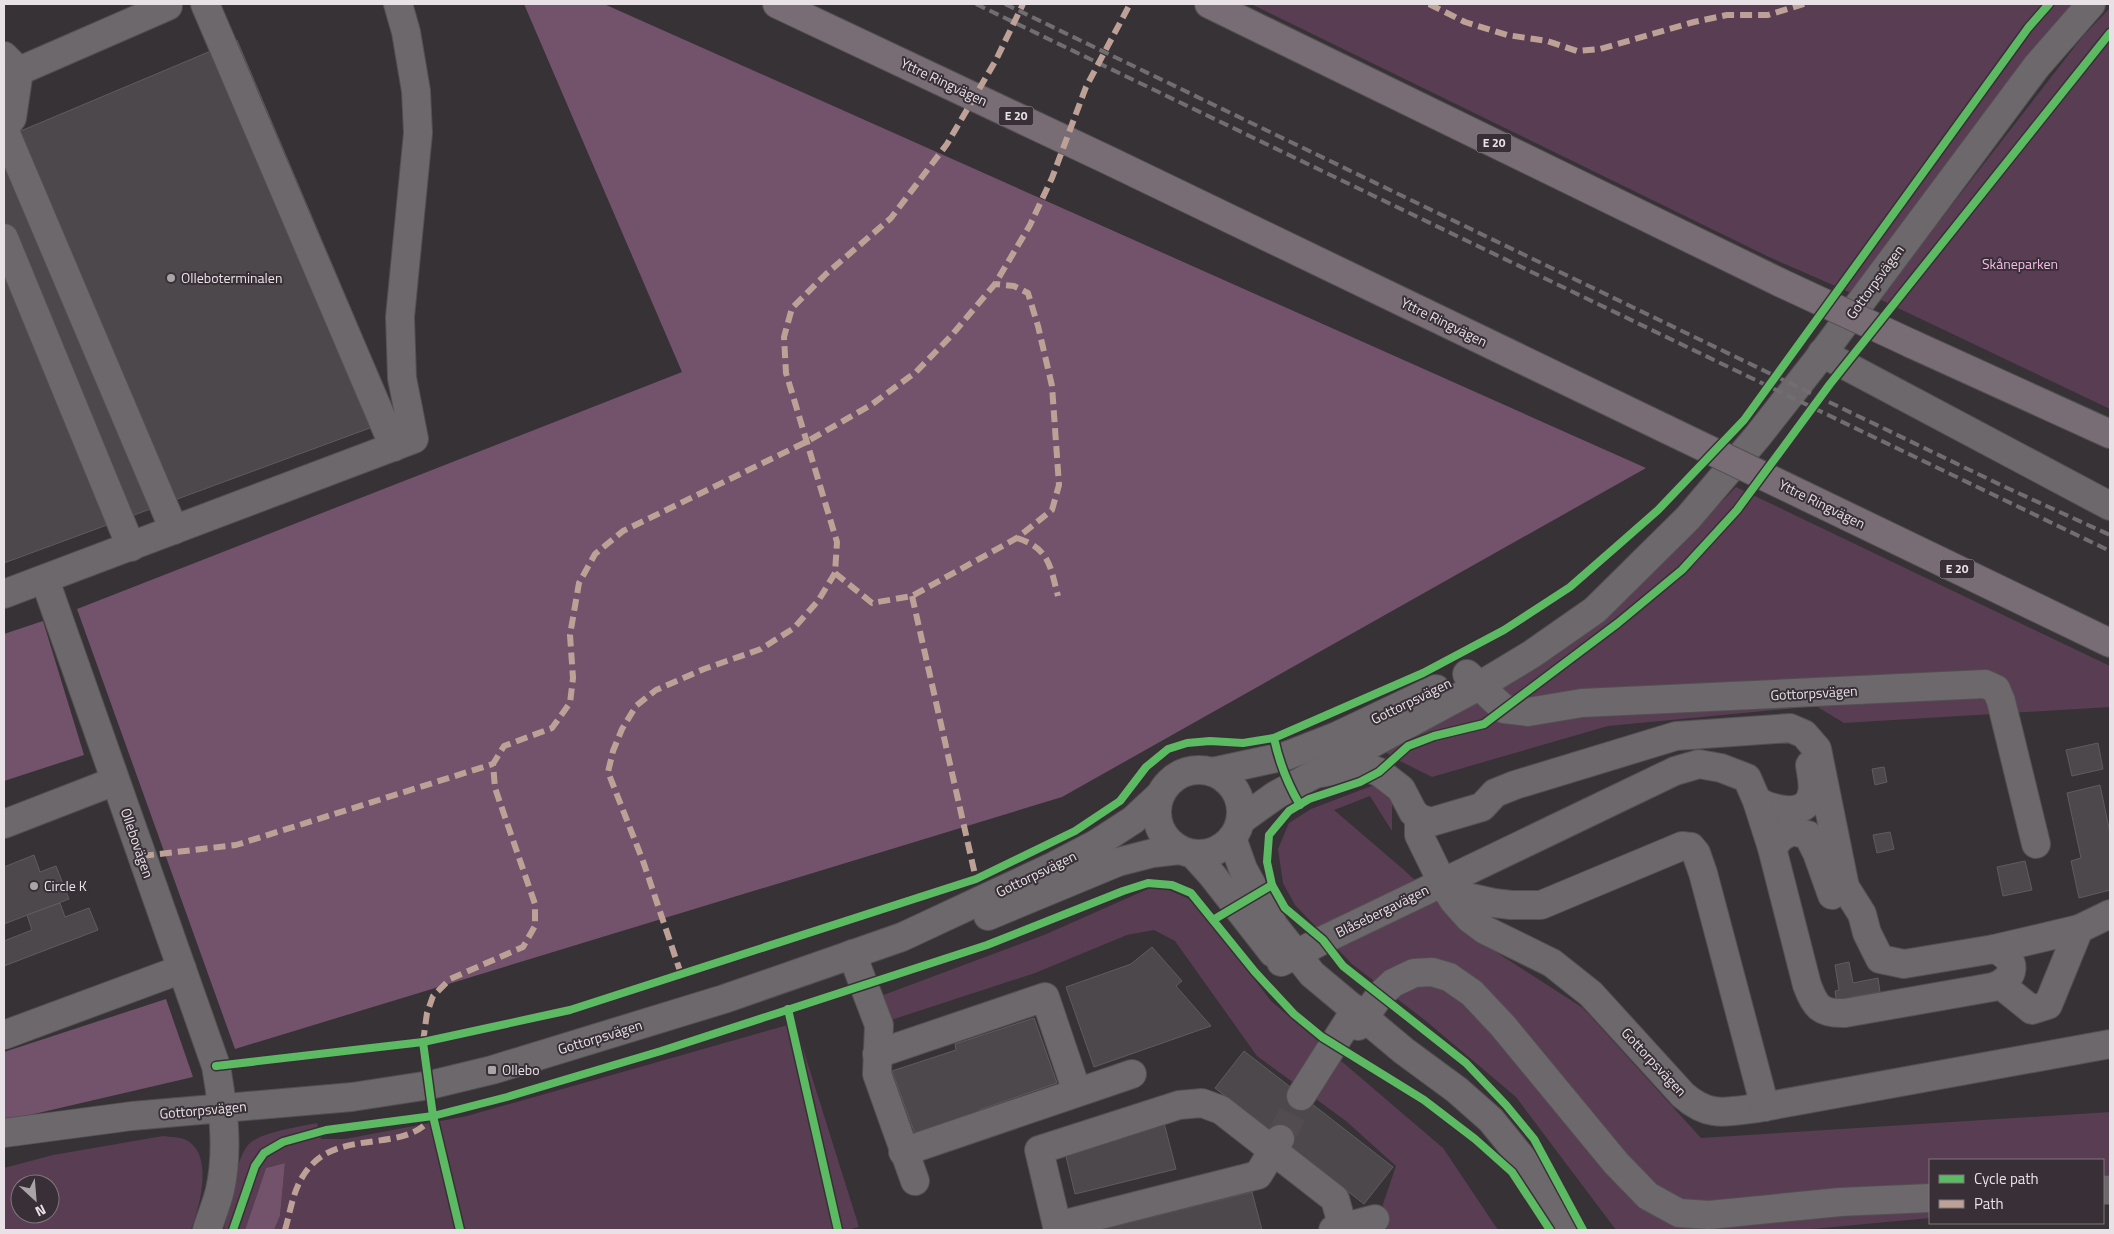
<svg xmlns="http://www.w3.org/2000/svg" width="2114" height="1234" viewBox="0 0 2114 1234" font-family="'Titillium Web',sans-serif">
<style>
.green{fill:#593d53;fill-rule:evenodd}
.forest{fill:#73526c}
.building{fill:#4c484b;stroke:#5f5b5e}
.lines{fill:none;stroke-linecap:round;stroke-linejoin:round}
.minor-tunnel{stroke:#524c51;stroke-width:28;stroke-dasharray:28 14;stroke-linecap:butt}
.minor-casing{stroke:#534f52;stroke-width:30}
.highway-casing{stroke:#534f52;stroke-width:30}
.minor{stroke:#6c686b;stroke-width:28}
.highway{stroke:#786d75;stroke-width:28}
.rail{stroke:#716e71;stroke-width:4;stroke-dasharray:10 5;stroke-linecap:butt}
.highway-bridge-casing{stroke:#534f52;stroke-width:30;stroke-linecap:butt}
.highway-bridge{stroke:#786d75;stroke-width:28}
.quiet{stroke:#bda197;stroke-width:6;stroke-dasharray:12 6;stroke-linecap:butt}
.cycleway-casing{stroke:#393037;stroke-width:11}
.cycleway{stroke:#5cba63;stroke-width:8}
.poi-dot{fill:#aaa4a9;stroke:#393037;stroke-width:2}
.labels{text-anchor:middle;stroke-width:4;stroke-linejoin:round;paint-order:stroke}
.shield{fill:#393037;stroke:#b4adb2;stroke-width:1}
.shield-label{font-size:12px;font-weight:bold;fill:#e8e2e7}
.street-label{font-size:14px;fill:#e8e2e7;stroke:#393037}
.park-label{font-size:14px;fill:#f7b9ea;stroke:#393037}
.poi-label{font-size:14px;fill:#e8e2e7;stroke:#393037;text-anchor:start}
</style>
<rect width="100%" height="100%" fill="#373236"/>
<!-- green -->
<g class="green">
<path d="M1251 4H2073C1994 93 1926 191 1855 288L1849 292 1769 257Z"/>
<path d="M2110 8V409L1879 299 2083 36Z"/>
<path d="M1736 487 2110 666V707L1844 723 1816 706 1608 726 1432 777 1400 761 1380 749 1661 564Z"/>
<path d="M1374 785 1392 799V831L1370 796 1334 810 1404 870 1485 945 1583 1008 1701 1138 2110 1112V1200L2103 1201V1160H1930V1218L1802 1230H1616L1516 1097 1426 1021 1352 964 1295 905 1283 883 1278 849 1289 823 1311 809Z"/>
<path d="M1157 885 1194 901 1271 1001 1443 1148 1498 1230H1383L1387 1229 1383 1204 1396 1166 1346 1121 1257 1056 1175 941 1154 930 1127 935 1035 973 891 1020 878 997 1044 935Z"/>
<path d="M795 1023 859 1227 847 1230H274L280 1216 285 1163 266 1168 245 1230H224C228 1210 235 1160 248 1145 259 1132 300 1127 317 1123L321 1139H345L467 1116Z"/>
<path d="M163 1136C170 1137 181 1137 186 1140 214 1154 200 1207 191 1230H4V1168L53 1155ZM20 1184H50V1214H20Z"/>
</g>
<!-- forest -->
<g class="forest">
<path d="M524 4H604L1646 468 1062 797 235 1049 77 609 682 372Z"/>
<path d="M43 621 84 755 4 781V634Z"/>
<path d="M166 999 193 1077 4 1121V1052Z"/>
<path d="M285 1163 280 1216 274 1230H245L266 1168Z"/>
</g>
<!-- building -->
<g class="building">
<path d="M237 40 397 418 4 563V138Z"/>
<path d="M2098 743 2103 769 2072 776 2066 750Z"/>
<path d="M1884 767 1887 782 1875 785 1872 769Z"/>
<path d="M2100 785 2110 833V890L2079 898 2071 861 2081 858 2067 793Z"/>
<path d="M1890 832 1894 849 1877 853 1873 835Z"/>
<path d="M34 855 40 872 56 866 69 899 4 924V867Z"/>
<path d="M2025 861 2032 890 2003 896 1997 867Z"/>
<path d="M60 903 65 917 89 908 98 930 4 966V941L32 930 27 915Z"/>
<path d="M1152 947 1182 981 1176 986 1211 1026 1094 1067 1066 987 1131 964Z"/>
<path d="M1849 962 1853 983 1878 978 1880 992 1851 997 1852 1002 1837 1005 1835 991 1839 990 1835 965Z"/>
<path d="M1034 1018 1057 1083 979 1110 980 1114 916 1137 892 1071 956 1050 955 1044Z"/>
<path d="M1244 1051 1393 1167 1364 1204 1215 1088Z"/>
<path d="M1164 1123 1176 1169 1075 1194 1064 1148Z"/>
<path d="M1252 1192 1262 1230H1099Z"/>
</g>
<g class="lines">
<!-- minor-tunnel -->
<path class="minor-tunnel" d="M1280 1139 1301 1096"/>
<defs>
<g id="minor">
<path d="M205 4 394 447"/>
<path d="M4 56 19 71 168 6"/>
<path d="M19 71 12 118 4 129 174 530"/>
<path d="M4 238 131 547"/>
<path d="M1822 353 2110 506"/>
<path d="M45 580 216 1066C223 1107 229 1149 220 1190 217 1203 211 1217 207 1230"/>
<path d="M4 594 414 439 402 378 400 317 418 133 416 91 406 32 398 4"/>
<path d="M1467 674 1504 709 1528 712 1582 703 1985 684 1996 689 2001 701 2036 844"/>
<circle cx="1199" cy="812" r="42"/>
<path d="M1212 772 1286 756 1337 736 1436 689"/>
<path d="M1757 801C1773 810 1807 819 1812 793 1814 784 1811 774 1810 765"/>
<path d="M1419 818V835L1442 882 1453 900 1469 918 1485 930 1552 963 1591 994 1683 1095C1709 1118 1726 1112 1758 1108L2110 1044"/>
<path d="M1241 820 1276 795 1479 686 1532 654 1595 610 1688 518 1757 437 1816 362 2036 67 2091 4"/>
<path d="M4 824 115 781"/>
<path d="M1232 838 1243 869 1274 926 1312 974 1404 1051 1457 1090 1491 1120 1538 1178 1569 1230"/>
<path d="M1772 848 1781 837 1792 831 1808 835 1817 853 1832 895"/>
<path d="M1194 855 1212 875 1273 953"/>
<path d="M1444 883 1467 897 1494 903 1511 905H1541L1682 846 1691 847 1696 853 1703 873 1765 1107"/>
<path d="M988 916 1118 862 1153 853 1180 850"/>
<path d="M1994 949 2079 929 2110 914"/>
<path d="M852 954 879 1025 877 1074 915 1181"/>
<path d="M1281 962 1323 940 1675 771 1699 764 1721 768 1747 778 1757 801 1772 848 1807 985C1815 1007 1821 1014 1845 1013L1993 987C2016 980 2019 958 1994 949L1904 964 1880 959 1867 933 1862 914 1845 887 1817 749 1804 734 1790 728 1676 736 1515 785 1495 793 1482 807 1431 822 1419 818 1413 812 1401 789 1379 772 1362 766 1315 774"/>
<path d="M2001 985 2032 1010 2048 1005 2079 929"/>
<path d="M1358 1026 1380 995 1393 983 1414 973 1432 972 1449 977 1472 993 1503 1026 1616 1163 1648 1196 1679 1213 1709 1215 1840 1202 1930 1198"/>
<path d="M4 1035 182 969"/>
<path d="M877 1054 1045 997 1077 1092"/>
<path d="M1301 1096 1356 1009"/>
<path d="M4 1133 132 1116 352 1097 430 1085 492 1070 724 999 902 937 1052 867 1096 844 1133 820 1161 794"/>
<path d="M903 1152 1132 1074"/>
<path d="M2103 1190H2110"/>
<path d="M1057 1226 1258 1175 1280 1139"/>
<path d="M1058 1230 1039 1150 1179 1105 1202 1103 1221 1110 1335 1199 1343 1228"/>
<path d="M1333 1230 1375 1219"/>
</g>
<g id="highway">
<path d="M777 4 1110 161 1666 429"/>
<path d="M1209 4 1779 282"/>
<path d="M1912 344 2110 434"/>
<path d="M1803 495 2110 643"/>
</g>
</defs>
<!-- minor casing -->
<use href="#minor" class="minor-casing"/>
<!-- highway casing -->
<use href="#highway" class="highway-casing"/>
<!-- minor -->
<use href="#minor" class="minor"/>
<!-- highway -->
<use href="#highway" class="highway"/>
<!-- rail -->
<g class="rail">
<path d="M976 4 2110 551"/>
<path d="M1005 4 2005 487 2110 535"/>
</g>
<defs>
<g id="highway-bridge">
<path d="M1779 282 1912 344"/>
<path d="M1666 429 1803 495"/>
</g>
</defs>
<!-- highway-bridge casing -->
<use href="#highway-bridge" class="highway-bridge-casing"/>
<!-- highway-bridge -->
<use href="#highway-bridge" class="highway-bridge"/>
<!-- quiet -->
<g class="quiet">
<path d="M1429 4 1465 22 1507 35 1547 41 1577 51 1600 49 1694 22 1727 15H1768L1804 4"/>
<path d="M1017 538C1050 549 1050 566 1058 596"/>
<path d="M835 573 872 603 912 596 1017 538 1052 510 1059 485 1052 386 1038 326 1028 293 1014 286 995 284"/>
<path d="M912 596 976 879"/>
<path d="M142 856 236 845 493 764"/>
<path d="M681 974 643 861 608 772 613 751 622 729 636 706 656 690 704 669 761 649 794 628 818 601 835 573 837 542 786 373 784 337 792 308 826 274 891 218 947 144 996 60 1023 4"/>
<path d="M423 1042 427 1013 433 996 450 979 523 947 535 926V904L495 788 493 764 504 746 552 728 570 703 573 678 570 635 579 583 595 554 623 531 808 441 871 405 916 372 951 336 995 284 1030 225 1052 178 1086 87 1130 4"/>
<path d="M285 1230C290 1213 293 1191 303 1176 335 1124 404 1157 433 1116"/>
</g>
<defs>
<g id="cycleway">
<path d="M1274 738C1279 762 1287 783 1300 805"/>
<path d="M1213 920 1272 885"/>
<path d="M788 1009 838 1230"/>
<path d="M423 1042 433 1116 460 1230"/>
<path d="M216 1066 423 1042 570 1010 976 879 1075 831 1120 801 1146 767 1168 749 1187 743 1210 741 1243 743 1274 738 1423 673 1504 630 1570 587 1617 546 1658 510 1744 420 2028 28 2049 4"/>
<path d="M233 1230 255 1166 264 1153 283 1142 326 1130 433 1116 507 1097 661 1051 987 945 1123 891 1148 883 1172 885 1191 893 1255 972 1294 1014 1322 1037 1424 1100 1475 1139 1512 1172 1550 1230"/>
<path d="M1583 1230 1534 1139 1506 1105 1466 1063 1343 966 1323 940 1285 908 1272 885 1267 862 1269 835 1289 811 1309 799 1360 782 1379 772 1408 746 1434 736 1484 724 1618 623 1682 570 1737 510 1830 384 2110 33"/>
</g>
</defs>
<!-- cycleway casing -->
<use href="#cycleway" class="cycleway-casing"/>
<!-- cycleway -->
<use href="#cycleway" class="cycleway"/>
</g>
<!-- markers -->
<g class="poi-dot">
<circle cx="171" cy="278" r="5"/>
<circle cx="34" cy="886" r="5"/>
<rect x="487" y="1065" width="10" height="10" rx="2.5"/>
</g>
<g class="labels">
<!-- shield labels -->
<g class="shield">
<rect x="998.5" y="106.5" width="35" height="19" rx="4"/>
<rect x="1476.5" y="133.5" width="35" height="19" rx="4"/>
<rect x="1939.5" y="559.5" width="35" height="19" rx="4"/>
</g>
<g class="shield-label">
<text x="1016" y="120">E 20</text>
<text x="1494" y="147">E 20</text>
<text x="1957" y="573">E 20</text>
</g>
<!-- street labels -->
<g class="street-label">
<text transform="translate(944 82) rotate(25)" y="5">Yttre Ringvägen</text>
<text transform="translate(1875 282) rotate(-54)" y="5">Gottorpsvägen</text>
<text transform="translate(1444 322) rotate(26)" y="5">Yttre Ringvägen</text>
<text transform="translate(1822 504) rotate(26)" y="5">Yttre Ringvägen</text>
<text transform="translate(1814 693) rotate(-3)" y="5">Gottorpsvägen</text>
<text transform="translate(1411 701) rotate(-26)" y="5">Gottorpsvägen</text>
<text transform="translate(137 843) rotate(71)" y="5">Ollebovägen</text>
<text transform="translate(1036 874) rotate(-26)" y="5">Gottorpsvägen</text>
<text transform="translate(1382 911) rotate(-26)" y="5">Blåsebergavägen</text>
<text transform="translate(600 1037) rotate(-17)" y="5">Gottorpsvägen</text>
<text transform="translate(1654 1062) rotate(47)" y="5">Gottorpsvägen</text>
<text transform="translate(203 1110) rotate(-5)" y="5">Gottorpsvägen</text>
</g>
<!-- park labels -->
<g class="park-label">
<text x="2020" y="269">Skåneparken</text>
</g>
<!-- poi labels -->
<g class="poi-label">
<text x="181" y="283">Olleboterminalen</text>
<text x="44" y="891">Circle K</text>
<text x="502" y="1075">Ollebo</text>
</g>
</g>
<!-- border -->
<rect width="2114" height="1234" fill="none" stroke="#e8e2e7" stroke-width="10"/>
<!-- legend -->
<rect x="1929" y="1159" width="175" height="65" fill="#393037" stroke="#7f777d"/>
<rect x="1939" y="1175" width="25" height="8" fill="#5cba63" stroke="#7f777d"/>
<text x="1974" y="1184" font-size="15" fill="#e8e2e7">Cycle path</text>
<rect x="1939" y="1200" width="25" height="8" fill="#bda197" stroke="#7f777d"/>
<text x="1974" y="1209" font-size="15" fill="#e8e2e7">Path</text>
<!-- north arrow -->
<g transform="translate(35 1199) rotate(154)"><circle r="24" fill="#393037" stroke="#7f777d"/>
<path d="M0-4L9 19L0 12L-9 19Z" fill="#aaa4a9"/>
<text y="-8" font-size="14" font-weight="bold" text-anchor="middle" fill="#e8e2e7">N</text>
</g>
</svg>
